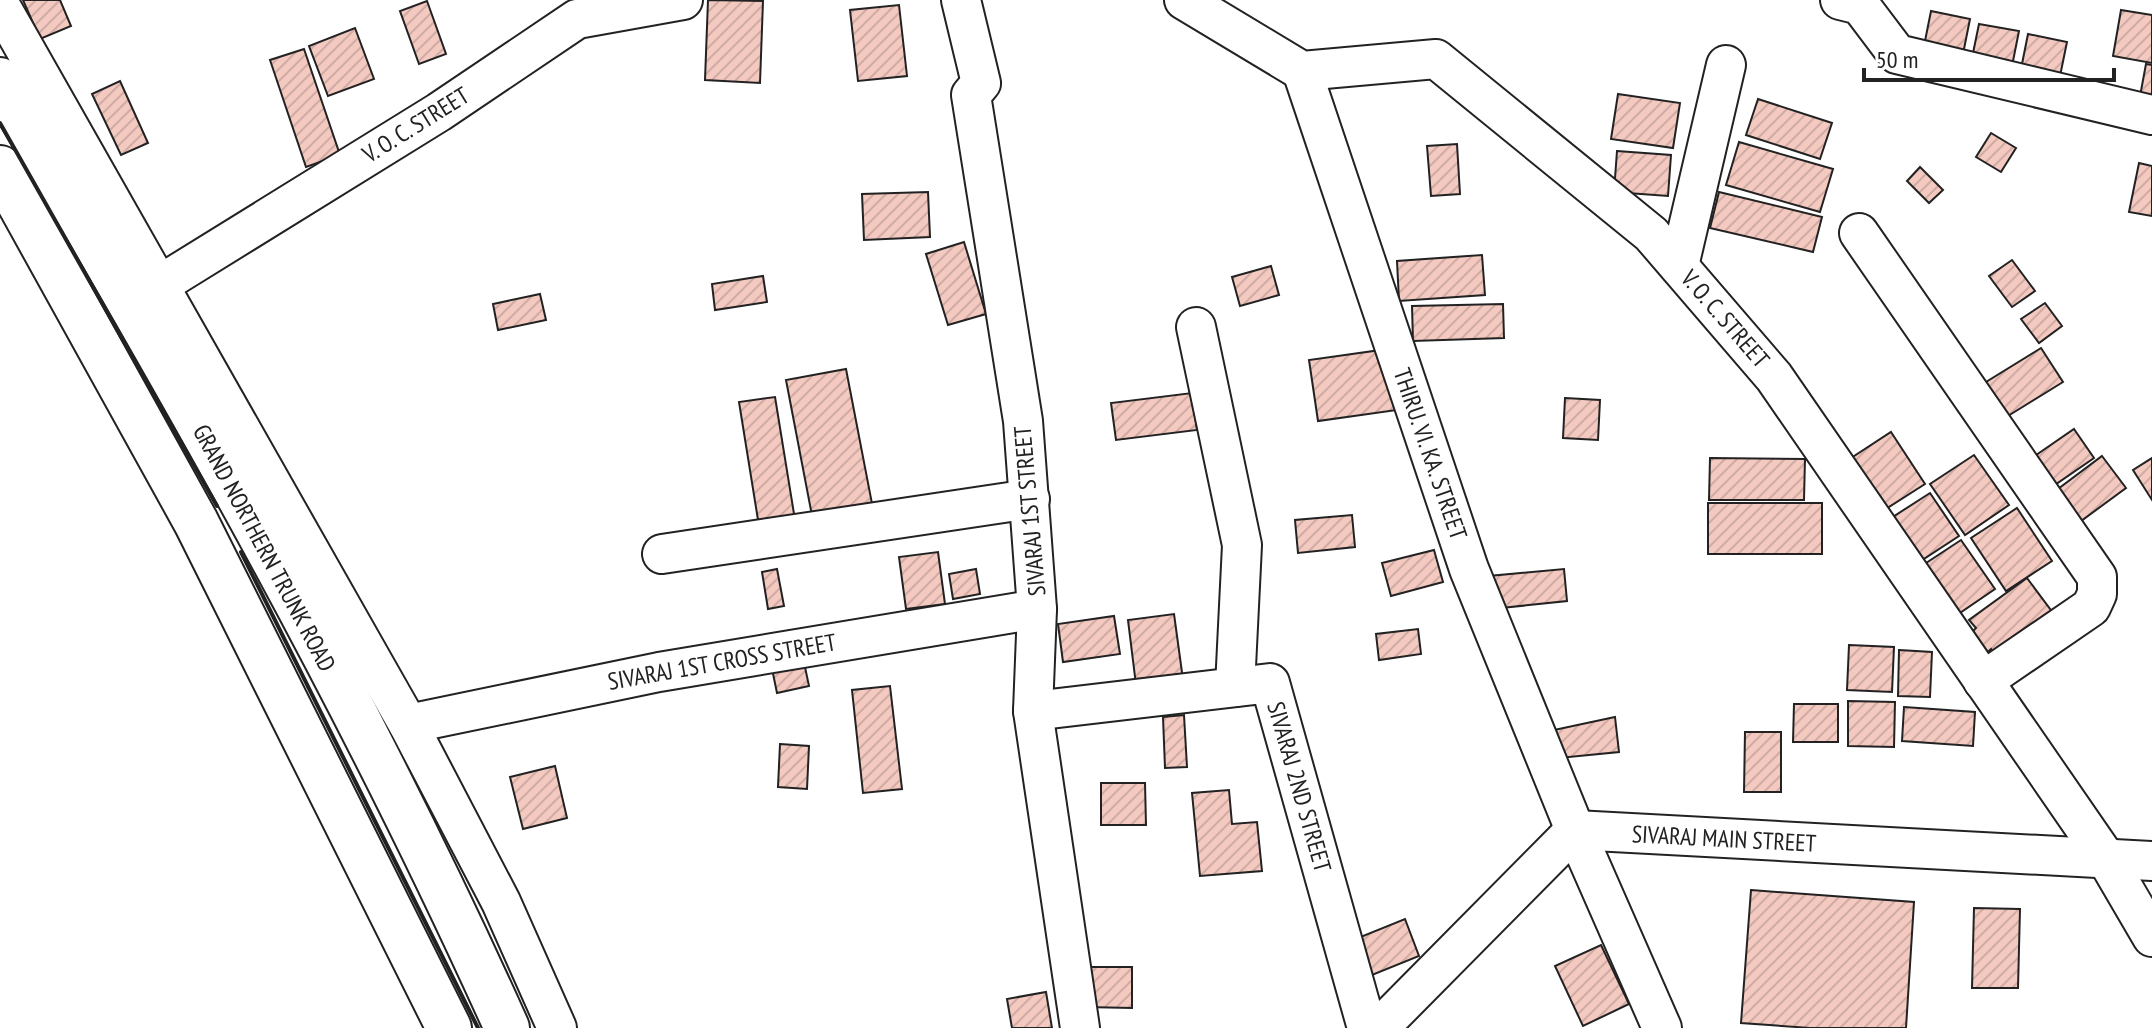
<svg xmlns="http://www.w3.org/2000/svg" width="2152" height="1028" viewBox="0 0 2152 1028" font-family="'PT Sans Narrow',sans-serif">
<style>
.building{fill:url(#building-hatch);stroke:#222;stroke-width:2}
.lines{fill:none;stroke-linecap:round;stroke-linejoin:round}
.minor-casing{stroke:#222;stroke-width:42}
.highway-casing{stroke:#222;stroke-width:48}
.minor{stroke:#fff;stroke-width:38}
.highway{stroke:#fff;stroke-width:44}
.wall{stroke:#222;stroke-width:4}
.labels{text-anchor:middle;stroke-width:6;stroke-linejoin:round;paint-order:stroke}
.street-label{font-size:24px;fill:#222;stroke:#fff}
</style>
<defs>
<pattern id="building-hatch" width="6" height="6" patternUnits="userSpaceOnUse" patternTransform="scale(2)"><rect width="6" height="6" fill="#f3c9c0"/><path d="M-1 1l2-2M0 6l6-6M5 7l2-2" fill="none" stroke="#d0aca5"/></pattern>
</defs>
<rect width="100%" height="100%" fill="#fff"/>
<!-- building -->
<g class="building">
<path d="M23 0H60L71 26 40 39Z"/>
<path d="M708 0 763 1 760 83 705 80Z"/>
<path d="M427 1 446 54 419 64 400 11Z"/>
<path d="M899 5 907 76 858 81 850 10Z"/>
<path d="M2121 10 2152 15V63L2113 56Z"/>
<path d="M1931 11 1970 19 1963 54 1924 46Z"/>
<path d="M1979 24 2019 31 2012 66 1972 58Z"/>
<path d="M355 28 374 79 328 96 309 46Z"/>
<path d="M2028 34 2067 42 2060 76 2021 69Z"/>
<path d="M304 49 340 155 306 167 270 60Z"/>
<path d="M2146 64 2152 65V110L2138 107Z"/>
<path d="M120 81 148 143 121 155 92 94Z"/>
<path d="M1618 94 1680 103 1673 148 1611 139Z"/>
<path d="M1758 99 1832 123 1820 159 1746 135Z"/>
<path d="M1991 133 2016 148 2001 172 1976 157Z"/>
<path d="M1739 142 1833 169 1820 212 1726 185Z"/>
<path d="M1457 144 1460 194 1431 196 1427 146Z"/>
<path d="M1617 151 1671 155 1668 196 1614 192Z"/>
<path d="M2139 163 2152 166V216L2129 212Z"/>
<path d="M1920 167 1943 190 1929 203 1907 181Z"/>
<path d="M928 192 930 237 864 240 862 194Z"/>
<path d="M1719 192 1822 217 1813 252 1710 228Z"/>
<path d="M964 242 986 314 948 325 926 254Z"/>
<path d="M1482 255 1485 295 1399 301 1397 261Z"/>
<path d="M2012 260 2035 291 2012 307 1989 276Z"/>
<path d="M1271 266 1279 295 1240 306 1232 277Z"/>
<path d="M763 276 767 302 715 310 712 284Z"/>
<path d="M540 294 546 320 498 330 493 304Z"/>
<path d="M2045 303 2062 326 2039 343 2021 319Z"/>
<path d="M1503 304 1504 338 1413 341 1412 306Z"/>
<path d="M2041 348 2063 382 1995 424 1973 390Z"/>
<path d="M1388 349 1397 410 1318 421 1309 360Z"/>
<path d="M846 369 874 514 814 526 786 380Z"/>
<path d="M1192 393 1197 430 1116 440 1111 403Z"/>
<path d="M775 397 795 520 759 526 739 402Z"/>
<path d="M1565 398 1600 400 1598 440 1563 438Z"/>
<path d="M2074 429 2094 458 2046 491 2026 462Z"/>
<path d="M1891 432 1925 484 1878 514 1845 462Z"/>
<path d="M1974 455 2009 505 1965 535 1930 484Z"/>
<path d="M2102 456 2126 488 2077 524 2054 492Z"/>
<path d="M1710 458 1805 459 1804 500H1709Z"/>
<path d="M2152 458V500L2133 470Z"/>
<path d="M1930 493 1959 536 1913 566 1885 522Z"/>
<rect x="1708" y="503" width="114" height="51"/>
<path d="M2017 508 2052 561 2006 591 1971 538Z"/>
<path d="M1352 515 1355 547 1298 553 1295 520Z"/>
<path d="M1961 540 1995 589 1951 619 1920 567Z"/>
<path d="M1434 550 1443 582 1391 596 1382 563Z"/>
<path d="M938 552 945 604 906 609 899 557Z"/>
<path d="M777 569 784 606 768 609 762 572Z"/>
<path d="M976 569 980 594 953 599 949 574Z"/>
<path d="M1564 569 1567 601 1492 609 1489 576Z"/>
<path d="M2027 578 2059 621 1999 661 1991 649 1987 653 1972 632 1976 628 1969 620Z"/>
<path d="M1174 614 1184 687 1137 693 1128 620Z"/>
<path d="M1114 616 1120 654 1063 662 1058 624Z"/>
<path d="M1418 629 1421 654 1379 660 1376 634Z"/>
<path d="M1849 645 1894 647 1892 692 1847 690Z"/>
<path d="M1899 650 1932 652 1930 697 1898 696Z"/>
<path d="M802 653 809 686 777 693 770 659Z"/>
<path d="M890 686 902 789 863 793 852 690Z"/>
<path d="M1848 701 1895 702 1894 747 1848 746Z"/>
<path d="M1794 704H1838V742H1793Z"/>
<path d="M1904 707 1975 712 1973 746 1902 741Z"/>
<path d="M1184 715 1187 767 1165 768 1163 717Z"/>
<path d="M1615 717 1619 752 1559 758 1554 730Z"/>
<path d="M1745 732H1781V792H1744Z"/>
<path d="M780 744 809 746 807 789 778 787Z"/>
<path d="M555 766 567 818 523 829 510 777Z"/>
<path d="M1101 783H1145L1146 825H1101Z"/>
<path d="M1229 790 1232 824 1257 822 1262 871 1200 876 1192 793Z"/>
<path d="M1751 890 1914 902 1906 1028H1810L1741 1023Z"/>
<path d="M1974 908 2020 909 2018 988H1972Z"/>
<path d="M1405 919 1419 956 1372 975 1358 938Z"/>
<path d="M1601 945 1629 1004 1583 1026 1555 966Z"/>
<path d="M1087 967H1132V1008L1085 1007Z"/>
<path d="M1046 992 1052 1028H1012L1007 999Z"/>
</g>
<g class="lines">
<defs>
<g id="minor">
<path d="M961 0 981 83 971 95 1023 421 1037 609 1033 711 1080 1028"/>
<path d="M1184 0 1302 71 1436 59 1651 234 1774 377 2107 860 2152 937"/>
<path d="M1840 0 1860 5 1897 54 2152 115"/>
<path d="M0 5 408 724 501 902 557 1028"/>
<path d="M1302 71 1469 569 1575 830 1662 1028"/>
<path d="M1859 233 2097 577V594L2091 607 1983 681"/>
<path d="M1679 266 1726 65"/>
<path d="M161 284 439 112 577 19 683 0"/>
<path d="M1196 327 1242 545 1235 687"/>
<path d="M662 554 1030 499"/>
<path d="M1033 711 1270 683 1367 1028"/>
<path d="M408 724 659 672 1037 609"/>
<path d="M1379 1028 1575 830 2152 861"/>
</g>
<g id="highway">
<path d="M0 80C182 388 360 701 507 1028"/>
<path d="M0 168 196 522 449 1028"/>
</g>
</defs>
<!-- minor casing -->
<use href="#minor" class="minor-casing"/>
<!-- highway casing -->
<use href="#highway" class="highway-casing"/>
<!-- minor -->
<use href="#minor" class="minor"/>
<!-- highway -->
<use href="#highway" class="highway"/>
<!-- wall -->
<g class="wall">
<path d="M0 123 217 506"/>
<path d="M241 552 478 1028"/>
</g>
</g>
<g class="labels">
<!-- street labels -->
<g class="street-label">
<text transform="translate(416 125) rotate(-32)" y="8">V. O. C. STREET</text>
<text transform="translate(1725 319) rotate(49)" y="8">V. O. C. STREET</text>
<text transform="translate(1430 454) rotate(71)" y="8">THIRU. VI. KA. STREET</text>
<text transform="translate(1030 511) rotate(-95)" y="8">SIVARAJ 1ST STREET</text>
<text transform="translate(264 548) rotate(62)" y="8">GRAND NORTHERN TRUNK ROAD</text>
<text transform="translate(722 662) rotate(-10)" y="8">SIVARAJ 1ST CROSS STREET</text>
<text transform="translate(1299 787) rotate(74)" y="8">SIVARAJ 2ND STREET</text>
<text transform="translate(1724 839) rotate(3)" y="8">SIVARAJ MAIN STREET</text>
</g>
</g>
<!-- scale -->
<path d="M1864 68v12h250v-12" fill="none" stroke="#222222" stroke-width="4"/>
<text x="1876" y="68" font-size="24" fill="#222222" stroke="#ffffff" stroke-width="6" paint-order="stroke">50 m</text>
</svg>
